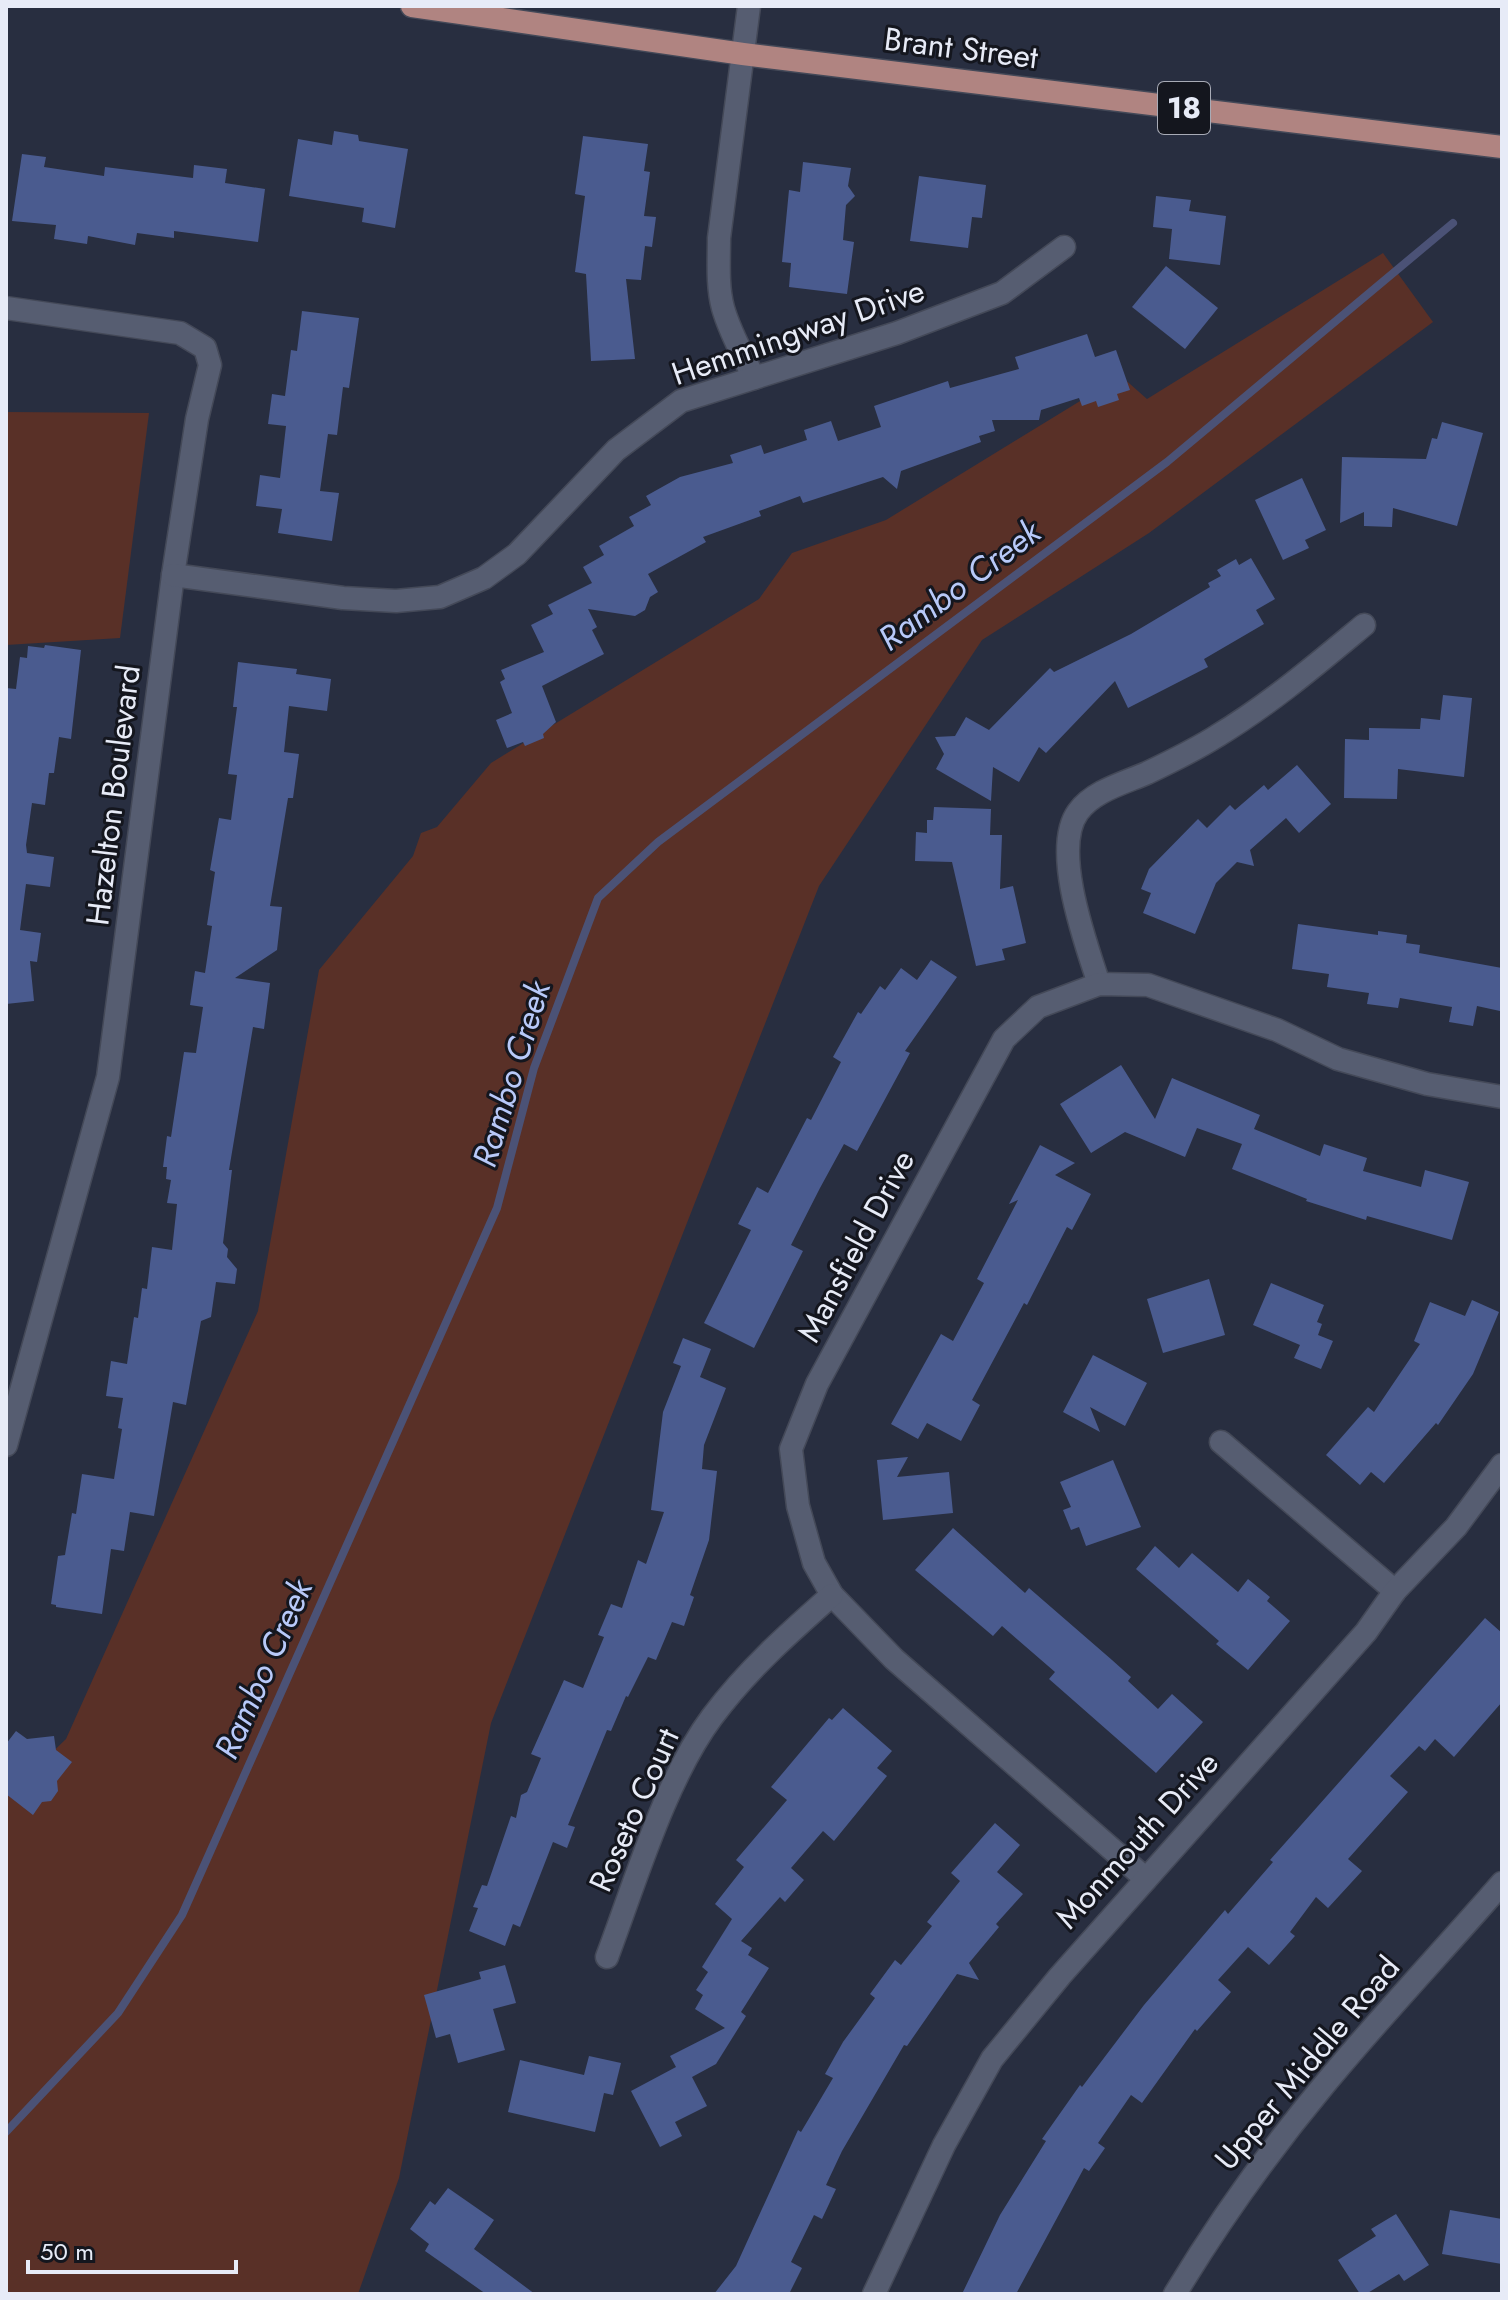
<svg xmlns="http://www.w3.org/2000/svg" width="1508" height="2300" viewBox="0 0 1508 2300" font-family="Jost,sans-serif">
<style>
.green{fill:#593027}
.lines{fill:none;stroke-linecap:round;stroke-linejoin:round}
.stream{stroke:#4b5276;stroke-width:8}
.building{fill:#4a5b8f}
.minor-casing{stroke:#444958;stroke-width:25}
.tertiary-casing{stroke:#444958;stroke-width:25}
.primary-casing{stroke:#444958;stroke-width:25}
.minor{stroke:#565d71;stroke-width:22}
.tertiary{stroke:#565d71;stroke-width:22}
.primary{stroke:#b08481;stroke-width:22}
.labels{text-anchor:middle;stroke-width:6;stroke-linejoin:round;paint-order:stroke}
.shield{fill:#14161e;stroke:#a8abb6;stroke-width:2}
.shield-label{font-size:30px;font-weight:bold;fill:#e7ebf7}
.street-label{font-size:32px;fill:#e7ebf7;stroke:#14161e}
.water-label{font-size:34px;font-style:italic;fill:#b8c9f9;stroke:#14161e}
</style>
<rect width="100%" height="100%" fill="#282e40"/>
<!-- green -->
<g class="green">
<path d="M1383 253 1433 322 1149 533 982 640 819 886 491 1723 399 2178 358 2294H6V1797L66 1739 258 1311 319 970 413 856 421 833 437 827 491 763 759 599 792 553 886 520 1121 376 1147 399Z"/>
<path d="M6 412 149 413 120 638 6 645Z"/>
</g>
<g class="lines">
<!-- stream -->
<path class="stream" d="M6 2132 118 2013 182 1915 497 1208 534 1068 598 898 658 842 1167 462 1453 223"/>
</g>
<!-- building -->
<g class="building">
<path d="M334 131 358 135 359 141 408 149 395 228 362 222 364 208 289 196 298 139 332 145Z"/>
<path d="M583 136 648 144 644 171 650 172 644 216 656 217 652 247 645 246 641 280 626 279 635 359 591 361 586 274 575 272 585 196 575 194Z"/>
<path d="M22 154 46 157 44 167 104 176 105 167 193 178 194 165 227 169 225 183 265 189 258 242 174 231V238L137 233 135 245 88 236 87 244 54 239 56 225 12 221Z"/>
<path d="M803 162 851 168 848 186 855 196 846 205 843 240 854 242 847 294 789 287 791 263 782 262 789 190 800 192Z"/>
<path d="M919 176 986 185 982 218 972 217 968 248 910 241Z"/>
<path d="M1156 196 1191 200 1189 211 1226 216 1220 265 1169 259 1172 229 1153 227Z"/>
<path d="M1166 266 1218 308 1185 349 1132 307Z"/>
<path d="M302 311 359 318 349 388 343 387 337 435 328 434 320 491 339 493 332 541 278 533 282 509 256 506 260 475 280 478 286 426 268 424 272 394 285 396 291 350 297 351Z"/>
<path d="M1087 334 1095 357 1116 350 1130 390 1117 394 1119 400 1098 407 1096 401 1082 406 1079 398 1041 410 1039 420H992L995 431 979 436 981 442 901 471 897 489 883 477 803 503 800 496 759 511 761 516 703 537 706 542 648 574 658 592 650 597 645 610 635 616 588 609 597 627 592 630 604 654 542 686 556 722 543 734 544 738 525 746 523 742 507 748 496 720 512 713 500 682 505 679 501 670 544 652 531 625 553 614 548 605 592 583 583 567 604 555 599 546 634 526 629 517 651 505 646 496 680 477 733 463 730 455 761 445 764 454 807 440 804 430 831 421 838 441 881 427 874 406 948 381 950 388 1019 369 1015 357Z"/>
<path d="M1442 422 1483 433 1457 526 1393 508 1392 527 1364 526V512L1340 523 1342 457 1426 459 1432 438 1437 439Z"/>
<path d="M1302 478 1326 530 1305 540 1309 548 1283 560 1255 500Z"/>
<path d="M1251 558 1275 599 1256 610 1264 624 1204 659 1208 667 1128 708 1115 681 1046 753 1039 747 1019 782 993 767 991 801 936 769 944 754 935 737 955 736 966 717 989 730 1050 668 1054 672 1131 634 1210 587 1208 583 1221 576 1217 570 1236 559 1239 565Z"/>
<path d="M45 645 81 650 71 739 59 737 54 773H49L45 805 32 803 26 845 27 853 54 857 50 887 26 884 20 930 41 933 37 962 30 961 34 1001 6 1004V688L16 689 20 657 27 658 28 646 44 648Z"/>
<path d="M238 662 297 669 296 674 331 679 327 711 289 706 284 752 299 754 293 798H288L270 906 282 907 277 950 235 978 270 983 264 1029 253 1027 229 1170H232L223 1243 228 1249 227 1257 237 1269 235 1284 216 1282 211 1317 201 1321 186 1405 173 1402 154 1516 130 1512 124 1551 111 1549 102 1614 56 1607V1605L51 1604 58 1556 65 1555 72 1513 76 1514 82 1474 114 1479 122 1429 118 1428 123 1398 106 1396 111 1361 127 1364 134 1317 138 1318 142 1288 147 1289 152 1247 172 1250 177 1204 167 1203 171 1180 166 1179 167 1167H163L167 1136 171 1137 184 1052 196 1053 203 1007 190 1005 195 971 205 973 212 926 207 925 215 872 210 870 219 818 231 820 237 775 228 774 237 707H233Z"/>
<path d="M1443 695 1472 698 1464 777 1398 769 1397 799 1344 798 1345 739 1369 740V728L1420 729 1421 718 1440 720Z"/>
<path d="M1297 765 1331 804 1299 833 1286 818 1250 850 1254 866 1237 862 1216 883 1195 934 1143 913 1151 893 1141 889 1149 869 1198 819 1207 828 1230 805 1235 810 1264 785 1268 790Z"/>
<path d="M934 807 991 809 990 835H1002L1000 889 1013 886 1026 943 1002 949 1005 960 976 966 952 862 915 861 916 832 927 833V820H933Z"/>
<path d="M1298 924 1378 935V931L1407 935 1406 943 1420 945 1419 953 1502 968 1500 1011 1477 1006 1473 1026 1449 1022 1452 1007 1400 998 1398 1008 1367 1004 1369 993 1327 987 1329 974 1292 969Z"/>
<path d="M931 960 957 977 905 1051 910 1053 857 1151 844 1144 820 1188 791 1245 803 1251 754 1348 704 1323 751 1230 738 1224 757 1187 768 1193 807 1118 811 1120 841 1062 833 1057 858 1012 861 1014 880 986 885 990 901 968 917 980Z"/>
<path d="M1121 1065 1155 1119 1172 1078 1260 1115 1254 1129 1320 1156 1324 1144 1367 1158 1363 1171 1421 1187 1425 1170 1469 1182 1452 1240 1367 1216 1366 1220 1306 1201 1307 1199 1232 1169 1242 1144 1197 1128 1185 1157 1125 1132 1091 1153 1060 1104Z"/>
<path d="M1040 1145 1075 1163 1055 1175 1091 1194 1072 1230 1067 1227 1027 1305 1024 1303 972 1400 980 1405 961 1441 927 1423 918 1439 891 1424 941 1334 953 1341 984 1283 977 1279 1018 1200 1009 1204Z"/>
<path d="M1209 1279 1225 1335 1163 1353 1147 1299Z"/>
<path d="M1271 1283 1324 1305 1317 1322 1322 1324 1318 1335 1333 1341 1321 1369 1294 1358 1300 1345 1253 1325Z"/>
<path d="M1472 1300 1499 1312 1473 1374 1438 1425 1436 1423 1384 1483 1371 1472 1360 1485 1326 1455 1368 1407 1374 1412 1420 1344 1414 1341 1430 1302 1465 1316Z"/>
<path d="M683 1338 711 1349 700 1377 726 1388 704 1445 702 1469 717 1471 709 1540 690 1595 694 1597 684 1626 672 1622 656 1660 648 1657 628 1697 626 1696 611 1731 607 1730 568 1825 575 1827 567 1848 553 1842 520 1927 513 1924 505 1946 469 1931 478 1908 473 1907 482 1885 487 1886 511 1816 516 1818 521 1795 527 1792 541 1758 531 1754 564 1680 583 1688 604 1637 598 1635 611 1604 622 1608 638 1560 646 1564 664 1512 651 1510 663 1412 681 1366 673 1363Z"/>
<path d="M1093 1355 1147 1383 1125 1426 1090 1407 1100 1432 1063 1412Z"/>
<path d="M908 1457 897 1477 949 1472 953 1513 883 1520 877 1460Z"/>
<path d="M1113 1460 1141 1527 1086 1546 1079 1527 1071 1530 1063 1510 1071 1507 1060 1482Z"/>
<path d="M953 1528 1025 1593 1029 1588 1112 1660 1131 1677 1128 1681 1158 1709 1172 1694 1203 1722 1156 1773 1049 1679 1055 1672 1002 1626 993 1636 915 1570Z"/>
<path d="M1155 1546 1179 1568 1192 1553 1238 1592 1248 1579 1270 1597 1267 1601 1290 1621 1248 1670 1216 1644 1219 1641 1136 1569Z"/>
<path d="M1485 1618 1502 1633V1702L1454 1757 1435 1739 1425 1751 1419 1746 1390 1776 1408 1792 1348 1859 1362 1871 1328 1908 1316 1897 1290 1932 1295 1936 1269 1965 1248 1947 1218 1980 1231 1992 1197 2031 1195 2029 1142 2103 1131 2095 1098 2143 1105 2148 1089 2171 1084 2168 1016 2294H962L1000 2215 1046 2141 1042 2139 1080 2085 1082 2087 1144 2005 1225 1910 1228 1914 1273 1862 1270 1860Z"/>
<path d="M843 1708 892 1751 877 1768 887 1776 834 1841 823 1831 791 1868 804 1880 785 1902 780 1897 741 1941 752 1948 748 1955 769 1968 741 2012 746 2016 716 2064 692 2077 707 2106 675 2122 682 2136 660 2147 631 2091 676 2067 670 2056 725 2028 695 2009 703 1995 696 1990 708 1972 702 1967 732 1919 715 1904 744 1867 736 1860 787 1800 771 1787 829 1718 832 1720Z"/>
<path d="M16 1731 27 1739 54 1736 56 1750 72 1762 57 1781 58 1791 51 1801 42 1802 33 1815 6 1794V1744Z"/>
<path d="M995 1823 1020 1845 997 1872 1023 1894 996 1924 999 1927 969 1963 979 1980 957 1974 907 2046 904 2045 842 2151 826 2185 836 2189 822 2219 814 2215 791 2262 802 2268 789 2294H714L736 2266 798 2130 801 2132 833 2078 825 2074 843 2042 875 1998 870 1994 895 1960 901 1965 932 1926 927 1922 960 1881 951 1873Z"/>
<path d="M505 1965 516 2003 493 2009 505 2050 458 2063 450 2034 436 2038 424 1995 481 1979 479 1972Z"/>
<path d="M589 2056 621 2063 613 2095 604 2093 595 2132 508 2112 520 2060 584 2075Z"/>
<path d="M448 2188 494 2220 474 2249 535 2294H486L425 2251 429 2244 410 2229 430 2201 435 2205Z"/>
<path d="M1450 2210 1502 2219V2264L1442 2254Z"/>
<path d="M1396 2214 1429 2265 1404 2281 1399 2274 1366 2294H1360L1338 2260 1376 2236 1371 2229Z"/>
</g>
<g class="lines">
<defs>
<g id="minor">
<path d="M749 6 719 238C719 261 717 286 723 308 730 333 743 355 754 378"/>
<path d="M6 308 180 333 205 348 210 365 197 419 173 575 108 1077 6 1445"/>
<path d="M173 575 343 598 396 601 440 597 484 578 517 554 616 450 681 401 897 333 1002 293 1064 247"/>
<path d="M1099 984C1086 944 1051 849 1078 812 1093 791 1124 783 1147 773 1170 762 1195 750 1217 736 1270 704 1317 664 1364 625"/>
<path d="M1221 1442 1395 1591"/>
<path d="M1146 1879 894 1659 832 1595 814 1563 798 1506 791 1449 817 1384 1004 1039 1038 1007 1099 984 1148 985 1277 1030 1338 1059 1427 1084 1502 1097"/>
<path d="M607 1957C635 1883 665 1780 712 1717 747 1670 789 1633 832 1595"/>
<path d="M874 2294 944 2145 992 2059 1060 1976 1366 1632 1395 1591 1456 1527 1502 1465"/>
</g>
<path id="tertiary" d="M1175 2294C1219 2221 1269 2151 1324 2085 1381 2016 1443 1951 1502 1883"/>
<path id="primary" d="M412 6 743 54 1502 147"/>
</defs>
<!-- minor casing -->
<use href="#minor" class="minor-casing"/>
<!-- tertiary casing -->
<use href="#tertiary" class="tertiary-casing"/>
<!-- primary casing -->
<use href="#primary" class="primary-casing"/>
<!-- minor -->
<use href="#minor" class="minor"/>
<!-- tertiary -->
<use href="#tertiary" class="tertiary"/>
<!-- primary -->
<use href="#primary" class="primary"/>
</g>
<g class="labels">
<!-- shield labels -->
<rect class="shield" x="1158" y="82" width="52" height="52" rx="6"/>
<g class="shield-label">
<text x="1184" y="118">18</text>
</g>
<!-- street labels -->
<g class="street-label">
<text transform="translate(961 48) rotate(7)" y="11">Brant Street</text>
<text transform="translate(798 332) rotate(-19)" y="11">Hemmingway Drive</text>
<text transform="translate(113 795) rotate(-83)" y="11">Hazelton Boulevard</text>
<text transform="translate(856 1246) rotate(-62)" y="11">Mansfield Drive</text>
<text transform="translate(634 1810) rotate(-66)" y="11">Roseto Court</text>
<text transform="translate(1137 1840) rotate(-48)" y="11">Monmouth Drive</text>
<text transform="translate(1307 2063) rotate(-50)" y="11">Upper Middle Road</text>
</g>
<!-- water labels -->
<g class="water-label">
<text transform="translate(959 585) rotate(-37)" y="12">Rambo Creek</text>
<text transform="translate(511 1074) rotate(-73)" y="12">Rambo Creek</text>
<text transform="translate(263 1669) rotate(-66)" y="12">Rambo Creek</text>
</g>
</g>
<!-- border -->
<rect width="1508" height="2300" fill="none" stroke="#e7ebf7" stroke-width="16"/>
<!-- scale -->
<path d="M28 2260v12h208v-12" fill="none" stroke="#e7ebf7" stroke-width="4"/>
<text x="40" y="2260" font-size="24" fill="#e7ebf7" stroke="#14161e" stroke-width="6" paint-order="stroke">50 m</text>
</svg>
